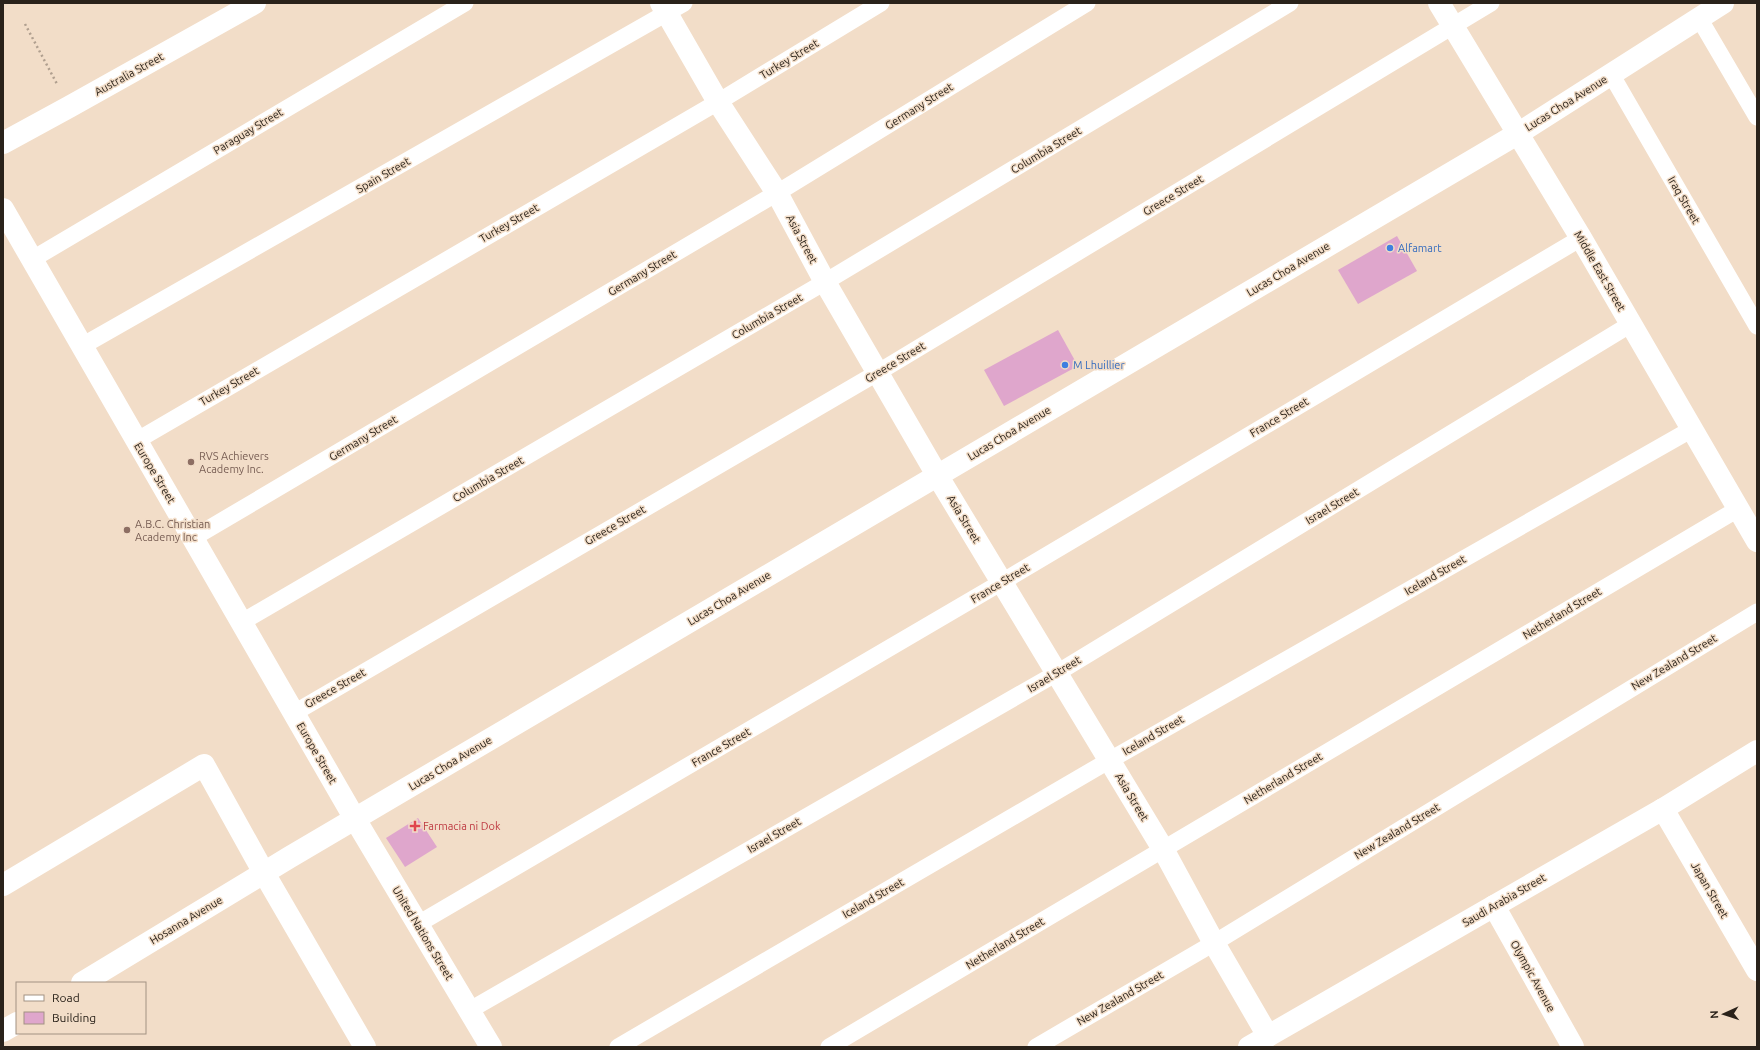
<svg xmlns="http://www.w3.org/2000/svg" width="1760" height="1050" viewBox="0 0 1760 1050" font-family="Ubuntu,sans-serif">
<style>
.building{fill:#dfa6cc}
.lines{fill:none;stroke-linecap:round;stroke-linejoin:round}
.path{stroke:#b09f8f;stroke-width:2.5;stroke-dasharray:2 3;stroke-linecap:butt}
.service{stroke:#fff;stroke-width:17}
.minor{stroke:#fff;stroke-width:22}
.tertiary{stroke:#fff;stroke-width:22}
.secondary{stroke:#fff;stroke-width:22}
.shop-dot{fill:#3f7fe0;stroke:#f2ddc8;stroke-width:1.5}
.education-dot{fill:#8d6e63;stroke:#f2ddc8;stroke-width:1.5}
.health-dot{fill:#e0444e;stroke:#f2ddc8;stroke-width:1.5}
.labels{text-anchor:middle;stroke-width:3;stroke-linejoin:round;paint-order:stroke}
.street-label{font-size:11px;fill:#2a221a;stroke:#f2ddc8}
.shop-label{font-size:11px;fill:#366cbe;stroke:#f2ddc8;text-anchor:start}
.education-label{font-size:11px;fill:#785e54;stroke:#f2ddc8;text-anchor:start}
.health-label{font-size:11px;fill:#be3a42;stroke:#f2ddc8;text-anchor:start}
</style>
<rect width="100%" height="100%" fill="#f2ddc8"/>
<!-- building -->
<g class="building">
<path d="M1397 236 1417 271 1358 304 1338 270Z"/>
<path d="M1058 330 1078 366 1004 406 984 370Z"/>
<path d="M418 818 437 847 405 867 386 838Z"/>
</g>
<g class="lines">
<!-- path -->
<path class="path" d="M25 24 57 84"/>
<!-- service -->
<g class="service">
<path d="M1699 18 1757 117"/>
<path d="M1611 74 1757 326"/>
<path d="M31 260 465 3"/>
<path d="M82 346 684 3"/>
<path d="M136 441 718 102 881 3"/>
<path d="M193 538 777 193 1087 3"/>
<path d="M242 622 825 282 1290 3"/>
<path d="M294 713 877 373 1491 3"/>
<path d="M418 924 1002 582 1581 238"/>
<path d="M470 1010 1057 673 1631 324"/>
<path d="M618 1047 1110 760 1692 429"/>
<path d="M829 1047 1738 509"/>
<path d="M1036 1047 1214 943 1757 612"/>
</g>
<!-- minor -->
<g class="minor">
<path d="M661 3 718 102 777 193 825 282 937 475 1163 849 1214 943 1268 1036"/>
<path d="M1439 3 1581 238 1757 541"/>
<path d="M3 143 69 107 255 3"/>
<path d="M1663 809 1757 970"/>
<path d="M3 885 204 765 264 873 365 1047"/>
<path d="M1494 906 1663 809 1757 751"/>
</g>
<!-- tertiary -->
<g class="tertiary">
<path d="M3 209 355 819 491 1047"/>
<path d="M1249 1047 1494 906 1573 1047"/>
</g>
<!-- secondary -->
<g class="secondary">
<path d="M82 983 290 857 1519 133 1723 3"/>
<path d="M3 1031 17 1023"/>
</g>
</g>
<!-- markers -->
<g class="shop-dot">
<circle cx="1390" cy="248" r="4"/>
<circle cx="1065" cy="365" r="4"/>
</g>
<g class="education-dot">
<circle cx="191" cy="462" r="4"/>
<circle cx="127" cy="530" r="4"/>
</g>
<path class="health-dot" d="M413 820h4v4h4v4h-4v4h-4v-4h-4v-4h4z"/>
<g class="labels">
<!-- street labels -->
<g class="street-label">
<text transform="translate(789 59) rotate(-31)" y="4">Turkey Street</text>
<text transform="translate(129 74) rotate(-29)" y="4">Australia Street</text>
<text transform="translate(1566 103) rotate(-32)" y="4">Lucas Choa Avenue</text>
<text transform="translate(919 106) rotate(-32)" y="4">Germany Street</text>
<text transform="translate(248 131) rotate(-31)" y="4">Paraguay Street</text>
<text transform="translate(1046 150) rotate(-31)" y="4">Columbia Street</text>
<text transform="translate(383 175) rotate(-30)" y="4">Spain Street</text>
<text transform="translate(1173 195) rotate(-31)" y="4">Greece Street</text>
<text transform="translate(1684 200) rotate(60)" y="4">Iraq Street</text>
<text transform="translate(509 223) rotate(-30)" y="4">Turkey Street</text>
<text transform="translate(802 239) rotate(62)" y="4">Asia Street</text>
<text transform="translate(1288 269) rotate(-31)" y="4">Lucas Choa Avenue</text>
<text transform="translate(1600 271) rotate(60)" y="4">Middle East Street</text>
<text transform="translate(642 273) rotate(-31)" y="4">Germany Street</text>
<text transform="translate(767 316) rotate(-30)" y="4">Columbia Street</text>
<text transform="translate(895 362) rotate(-31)" y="4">Greece Street</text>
<text transform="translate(229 386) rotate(-30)" y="4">Turkey Street</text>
<text transform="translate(1279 417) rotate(-31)" y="4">France Street</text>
<text transform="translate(1009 433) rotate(-31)" y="4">Lucas Choa Avenue</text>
<text transform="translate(363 438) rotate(-31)" y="4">Germany Street</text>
<text transform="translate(155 473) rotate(59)" y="4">Europe Street</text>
<text transform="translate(488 479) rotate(-30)" y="4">Columbia Street</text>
<text transform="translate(1332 506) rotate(-31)" y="4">Israel Street</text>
<text transform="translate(964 519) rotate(59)" y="4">Asia Street</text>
<text transform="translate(615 525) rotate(-30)" y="4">Greece Street</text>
<text transform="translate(1435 575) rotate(-30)" y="4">Iceland Street</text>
<text transform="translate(1000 583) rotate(-31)" y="4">France Street</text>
<text transform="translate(729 598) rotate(-31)" y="4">Lucas Choa Avenue</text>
<text transform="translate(1562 613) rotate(-31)" y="4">Netherland Street</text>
<text transform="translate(1674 662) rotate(-31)" y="4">New Zealand Street</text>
<text transform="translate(1054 674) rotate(-31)" y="4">Israel Street</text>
<text transform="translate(335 688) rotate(-30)" y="4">Greece Street</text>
<text transform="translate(1153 735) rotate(-30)" y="4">Iceland Street</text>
<text transform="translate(721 747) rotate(-30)" y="4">France Street</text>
<text transform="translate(317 753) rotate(60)" y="4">Europe Street</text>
<text transform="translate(450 763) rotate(-31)" y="4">Lucas Choa Avenue</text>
<text transform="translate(1283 778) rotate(-31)" y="4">Netherland Street</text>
<text transform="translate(1132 797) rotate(59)" y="4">Asia Street</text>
<text transform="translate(1397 831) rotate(-31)" y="4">New Zealand Street</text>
<text transform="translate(774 835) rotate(-30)" y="4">Israel Street</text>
<text transform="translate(1710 890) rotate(60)" y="4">Japan Street</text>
<text transform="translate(873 898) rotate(-30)" y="4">Iceland Street</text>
<text transform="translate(1504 900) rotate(-30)" y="4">Saudi Arabia Street</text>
<text transform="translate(186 920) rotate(-31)" y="4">Hosanna Avenue</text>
<text transform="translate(423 933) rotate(59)" y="4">United Nations Street</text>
<text transform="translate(1005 943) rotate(-31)" y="4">Netherland Street</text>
<text transform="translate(1533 976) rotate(61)" y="4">Olympic Avenue</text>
<text transform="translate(1120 998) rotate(-30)" y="4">New Zealand Street</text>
</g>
<!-- shop labels -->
<g class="shop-label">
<text x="1398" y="252">Alfamart</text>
<text x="1073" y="369">M Lhuillier</text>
</g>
<!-- education labels -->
<g class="education-label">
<text x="199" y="460">RVS Achievers<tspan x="199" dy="13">Academy Inc.</tspan></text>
<text x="135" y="528">A.B.C. Christian<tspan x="135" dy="13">Academy Inc</tspan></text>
</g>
<!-- health labels -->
<g class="health-label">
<text x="423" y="830">Farmacia ni Dok</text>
</g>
</g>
<!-- border -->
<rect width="1760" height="1050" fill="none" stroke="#2a221a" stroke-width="8"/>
<!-- legend -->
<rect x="16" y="982" width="130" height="52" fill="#f2ddc8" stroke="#a29282"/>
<rect x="24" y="995" width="20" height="6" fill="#ffffff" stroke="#a29282"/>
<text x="52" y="1002" font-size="12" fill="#2a221a">Road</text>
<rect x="24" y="1012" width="20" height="12" fill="#dfa6cc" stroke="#a29282"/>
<text x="52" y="1022" font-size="12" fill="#2a221a">Building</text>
<!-- north arrow -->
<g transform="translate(1724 1014) rotate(267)" stroke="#f2ddc8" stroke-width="3" paint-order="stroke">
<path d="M0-3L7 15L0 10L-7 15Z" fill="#2a221a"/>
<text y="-6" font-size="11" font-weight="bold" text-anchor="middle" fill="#2a221a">N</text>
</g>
</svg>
